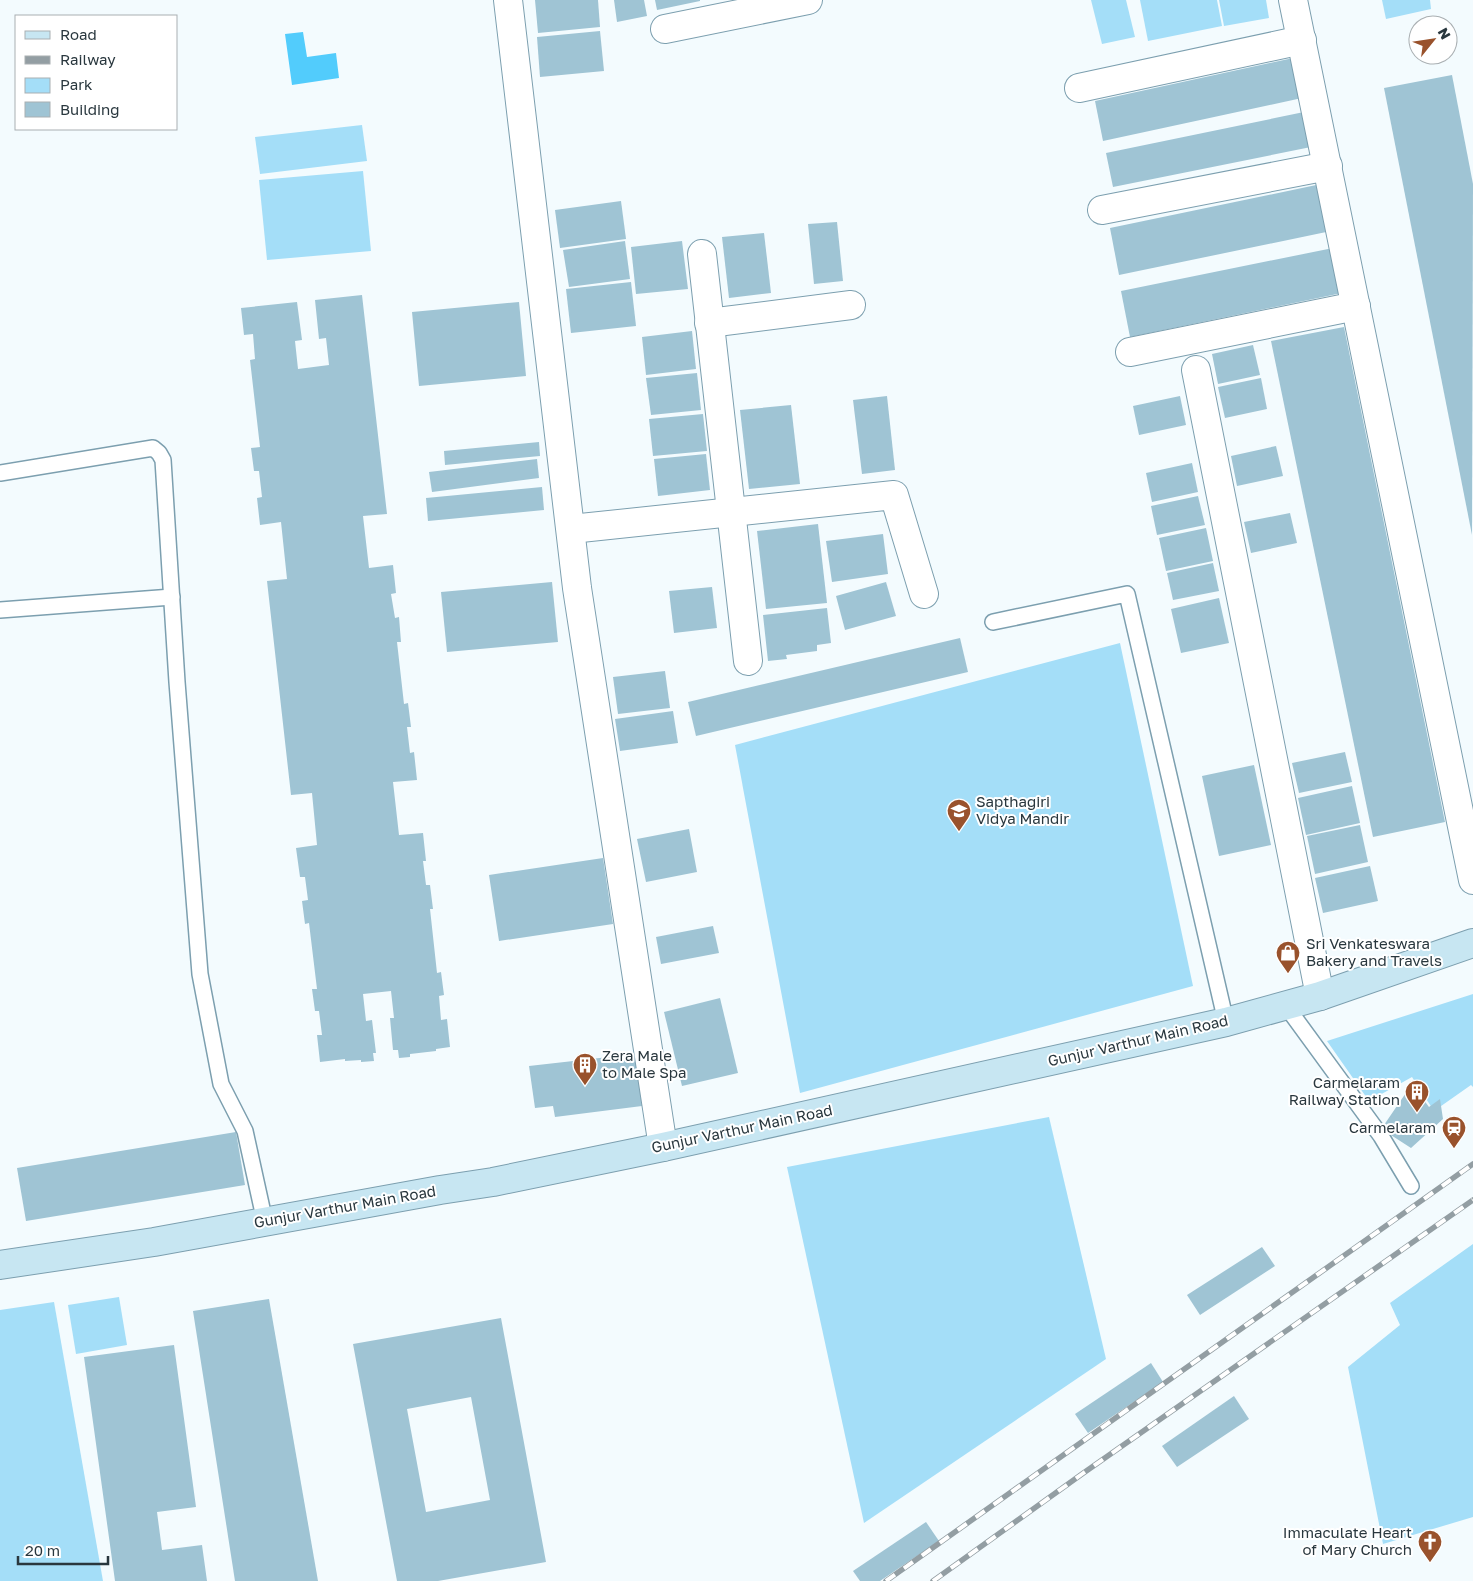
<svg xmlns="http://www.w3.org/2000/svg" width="1473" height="1581" viewBox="0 0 1473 1581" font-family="'Golos Text',sans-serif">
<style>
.green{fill:#a4def8}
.water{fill:#52ccfc}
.building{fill:#9fc4d4;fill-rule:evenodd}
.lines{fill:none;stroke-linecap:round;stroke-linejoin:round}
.service-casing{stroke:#7c9faf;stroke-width:18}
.minor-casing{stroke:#7c9faf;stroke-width:30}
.secondary-casing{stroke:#7c9faf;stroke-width:30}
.service{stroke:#fff;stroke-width:15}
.minor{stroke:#fff;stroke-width:28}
.secondary{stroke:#c7e6f2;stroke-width:28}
.rail-casing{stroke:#939ea3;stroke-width:5.5}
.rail{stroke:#fff;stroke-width:4;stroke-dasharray:11;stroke-linecap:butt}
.labels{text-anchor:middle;stroke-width:4;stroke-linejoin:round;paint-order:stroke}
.poi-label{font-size:15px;fill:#29373e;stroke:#fff;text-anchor:start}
.street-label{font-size:15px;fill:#29373e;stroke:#fff}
</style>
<rect width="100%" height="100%" fill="#f3fbfe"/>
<!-- green -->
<g class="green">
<path d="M1091 0H1126L1135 37 1102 44Z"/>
<path d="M1140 0H1217L1222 26 1148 41Z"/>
<path d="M1219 0H1266L1269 18 1224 26Z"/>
<path d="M1382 0H1430L1431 9 1386 19Z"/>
<path d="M362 125 367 161 260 174 255 137Z"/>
<path d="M363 171 371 251 267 260 259 180Z"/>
<path d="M1120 643 1193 986 800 1093 735 745Z"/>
<path d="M1473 994V1087L1471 1085 1434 1111 1412 1077 1369 1101 1327 1041Z"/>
<path d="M1049 1117 1106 1359 864 1523 787 1167Z"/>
<path d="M1473 1244V1517L1383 1544 1348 1367 1400 1325 1390 1303Z"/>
<path d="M119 1297 127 1345 76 1354 68 1305Z"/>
<path d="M54 1302 103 1581H0V1310Z"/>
</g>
<!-- water -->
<path class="water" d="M303 32 307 57 336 53 339 78 292 85 285 34Z"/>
<!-- building -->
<g class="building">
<path d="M535 0H598L600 27 538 33Z"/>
<path d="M614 0H644L647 16 617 22Z"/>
<path d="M655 0H700V1L657 10Z"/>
<path d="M600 31 604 71 540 77 537 37Z"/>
<path d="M1293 58 1302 98 1103 141 1095 101Z"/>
<path d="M1452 75 1473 184 1472 535 1384 88Z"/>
<path d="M1304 112 1311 147 1113 187 1106 153Z"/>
<path d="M1321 184 1331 231 1119 275 1110 228Z"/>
<path d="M621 201 626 239 560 248 555 210Z"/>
<path d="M837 222 843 281 814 284 808 224Z"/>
<path d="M764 233 771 293 729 298 722 237Z"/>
<path d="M625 241 630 279 569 287 563 250Z"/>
<path d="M682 241 688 289 636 294 631 247Z"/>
<path d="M1333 248 1342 293 1130 337 1121 291Z"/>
<path d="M631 282 636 326 571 333 566 289Z"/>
<path d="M362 295 387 514 363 516 369 568 393 565 396 593 391 594 395 618 399 617 401 642H397L404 704 408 703 411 727H407L410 753 414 752 417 780 393 782 399 835 423 833 426 861H423L426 885H430L433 909H430L437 973 441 972 444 995 439 996 441 1020 447 1019 450 1047 436 1049V1051L410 1054V1057L399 1058 398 1050H393L390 1018H394L391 991 363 994 366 1021 372 1020 376 1053H373L374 1061 361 1062V1060L345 1061V1059L320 1062 317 1035H322L319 1011H315L312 989H317L309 923 305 924 302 901 308 900 305 877H300L296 848 317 845 312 793 291 795 267 581 287 579 281 522 260 525 257 498 262 497 259 471H254L251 448 260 447 250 360 255 359 253 334 244 335 241 308 297 302 302 340 295 341 298 369 329 365 326 338 319 339 315 300Z"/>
<path d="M519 302 526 376 419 386 412 312Z"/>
<path d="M1344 327 1445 822 1373 837 1271 341Z"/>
<path d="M692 331 696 369 646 375 642 337Z"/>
<path d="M1253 345 1260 375 1218 384 1212 354Z"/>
<path d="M697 373 701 410 651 415 646 378Z"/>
<path d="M1261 378 1267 409 1225 418 1218 387Z"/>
<path d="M887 396 895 470 862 474 853 400Z"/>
<path d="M1180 396 1186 425 1139 435 1133 406Z"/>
<path d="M791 405 800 484 749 489 740 410Z"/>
<path d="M703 414 707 451 653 456 649 419Z"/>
<path d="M539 442 540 456 445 465 444 451Z"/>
<path d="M1276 446 1283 476 1237 486 1231 456Z"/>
<path d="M706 454 710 490 658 496 654 459Z"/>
<path d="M537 459 539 478 432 492 429 472Z"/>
<path d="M1192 463 1198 492 1152 502 1146 473Z"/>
<path d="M542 487 544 510 428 521 426 498Z"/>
<path d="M1198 496 1205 525 1157 535 1151 506Z"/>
<path d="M1290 513 1297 543 1251 553 1244 522Z"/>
<path d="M818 524 827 603 766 609 757 531Z"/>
<path d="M1206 528 1213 561 1166 571 1159 538Z"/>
<path d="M883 534 888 574 832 582 826 541Z"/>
<path d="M1213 563 1219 591 1173 600 1167 573Z"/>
<path d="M552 582 558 642 447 652 441 592Z"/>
<path d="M886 582 896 616 845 630 836 596Z"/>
<path d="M712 587 717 628 674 633 669 591Z"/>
<path d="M1219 598 1229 643 1181 653 1171 609Z"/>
<path d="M827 608 831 643 817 645V651L786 655 787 659 768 661 763 615Z"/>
<path d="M960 638 968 672 696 736 688 702Z"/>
<path d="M665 671 670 708 618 714 613 677Z"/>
<path d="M673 711 678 743 620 751 615 719Z"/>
<path d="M1345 752 1352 782 1299 793 1292 763Z"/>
<path d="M1254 765 1271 845 1219 856 1202 776Z"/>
<path d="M1352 786 1360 823 1306 835 1298 798Z"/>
<path d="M1360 825 1368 862 1315 874 1307 836Z"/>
<path d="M689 829 697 872 646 882 637 839Z"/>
<path d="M603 858 613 924 499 941 489 875Z"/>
<path d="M1370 866 1378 901 1323 913 1315 878Z"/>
<path d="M713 926 719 953 661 964 656 937Z"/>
<path d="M720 998 738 1073 682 1086 664 1012Z"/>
<path d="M635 1054 642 1106 555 1117 553 1106 535 1108 529 1066Z"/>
<path d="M1412 1084 1429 1107 1440 1099 1443 1119 1411 1148 1380 1128 1384 1125Z"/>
<path d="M236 1132 245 1185 26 1221 17 1168Z"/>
<path d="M1262 1247 1275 1266 1200 1315 1187 1295Z"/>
<path d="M269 1299 318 1581H235L193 1311Z"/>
<path d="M501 1318 546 1562 438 1581H397L353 1344ZM471 1397 490 1500 426 1512 407 1409Z"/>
<path d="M174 1345 196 1507 157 1512 162 1550 202 1545 207 1581H115L84 1357Z"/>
<path d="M1151 1363 1163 1382 1088 1433 1075 1414Z"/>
<path d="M1234 1396 1249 1419 1177 1467 1162 1446Z"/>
<path d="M926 1522 939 1541 880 1581H860L853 1571Z"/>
</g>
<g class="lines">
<defs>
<g id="service">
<path d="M0 473 153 448 159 453 163 460 177 682 200 974 221 1084 245 1131 265 1222"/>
<path d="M0 610 172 597"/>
<path d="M993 622 1127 594 1226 1022"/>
<path d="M1286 1006 1381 1136 1411 1186"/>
</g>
<g id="minor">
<path d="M508 0 577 588 663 1147"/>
<path d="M1293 0 1473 880"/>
<path d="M665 29 808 0"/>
<path d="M1079 88 1302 40"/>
<path d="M1102 210 1328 166"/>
<path d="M702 254 748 661"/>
<path d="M709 323 851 305"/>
<path d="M1130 352 1356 306"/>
<path d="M1196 370 1320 996"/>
<path d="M571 529 894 495 924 594"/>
</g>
<path id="secondary" d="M0 1265 154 1242 440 1190 493 1182 663 1147 1226 1022 1320 996 1473 943"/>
</defs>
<!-- service casing -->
<use href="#service" class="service-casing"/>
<!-- minor casing -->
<use href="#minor" class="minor-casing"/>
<!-- secondary casing -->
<use href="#secondary" class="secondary-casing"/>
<!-- service -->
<use href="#service" class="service"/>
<!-- minor -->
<use href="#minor" class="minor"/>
<!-- secondary -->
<use href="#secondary" class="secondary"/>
<defs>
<g id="rail">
<path d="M886 1581 1473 1164"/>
<path d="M933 1581 1082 1474 1473 1200"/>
</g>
</defs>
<!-- rail casing -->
<use href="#rail" class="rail-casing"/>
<!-- rail -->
<use href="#rail" class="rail"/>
</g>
<!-- icons -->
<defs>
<symbol id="school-pin" viewBox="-11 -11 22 30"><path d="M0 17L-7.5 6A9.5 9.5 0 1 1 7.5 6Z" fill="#99522c" stroke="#fff"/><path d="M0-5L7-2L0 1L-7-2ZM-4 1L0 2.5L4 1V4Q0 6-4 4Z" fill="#fff"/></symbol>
<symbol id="shop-pin" viewBox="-11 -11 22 30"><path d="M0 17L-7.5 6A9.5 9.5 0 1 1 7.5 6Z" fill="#99522c" stroke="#fff"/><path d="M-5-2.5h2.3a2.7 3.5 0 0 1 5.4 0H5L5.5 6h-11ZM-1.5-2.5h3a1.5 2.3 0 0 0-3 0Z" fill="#fff"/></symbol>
<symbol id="building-pin" viewBox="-11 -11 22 30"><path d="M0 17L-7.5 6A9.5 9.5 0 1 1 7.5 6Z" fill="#99522c" stroke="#fff"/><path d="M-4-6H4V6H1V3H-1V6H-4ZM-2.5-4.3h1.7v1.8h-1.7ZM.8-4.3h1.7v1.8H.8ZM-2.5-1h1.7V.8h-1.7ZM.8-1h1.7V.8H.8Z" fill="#fff"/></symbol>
<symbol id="station-pin" viewBox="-11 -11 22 30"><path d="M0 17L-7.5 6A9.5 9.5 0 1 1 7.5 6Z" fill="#99522c" stroke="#fff"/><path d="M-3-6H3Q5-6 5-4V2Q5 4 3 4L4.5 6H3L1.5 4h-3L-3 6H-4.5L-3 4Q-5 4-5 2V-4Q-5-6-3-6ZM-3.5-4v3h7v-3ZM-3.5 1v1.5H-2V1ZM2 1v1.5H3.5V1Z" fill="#fff"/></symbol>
<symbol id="church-pin" viewBox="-11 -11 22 30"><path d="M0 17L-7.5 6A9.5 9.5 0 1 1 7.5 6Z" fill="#99522c" stroke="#fff"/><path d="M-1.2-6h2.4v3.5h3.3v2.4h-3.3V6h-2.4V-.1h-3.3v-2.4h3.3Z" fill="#fff"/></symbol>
</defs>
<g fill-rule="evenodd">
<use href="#school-pin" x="945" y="797" width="28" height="38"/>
<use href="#shop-pin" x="1274" y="939" width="28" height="38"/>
<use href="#building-pin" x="571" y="1051" width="28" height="38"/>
<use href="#building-pin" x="1403" y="1078" width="28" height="38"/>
<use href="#station-pin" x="1440" y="1114" width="28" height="38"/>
<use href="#church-pin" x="1416" y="1528" width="28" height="38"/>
</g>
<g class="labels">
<!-- poi labels -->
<g class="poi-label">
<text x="976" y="807">Sapthagiri<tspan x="976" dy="17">Vidya Mandir</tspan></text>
<text x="1306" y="949">Sri Venkateswara<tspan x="1306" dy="17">Bakery and Travels</tspan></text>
<text x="602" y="1061">Zera Male<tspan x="602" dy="17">to Male Spa</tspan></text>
<text x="1400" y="1088" text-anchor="end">Carmelaram<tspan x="1400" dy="17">Railway Station</tspan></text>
<text x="1436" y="1133" text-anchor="end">Carmelaram</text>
<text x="1412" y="1538" text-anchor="end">Immaculate Heart<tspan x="1412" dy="17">of Mary Church</tspan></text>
</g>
<!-- street labels -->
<g class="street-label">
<text transform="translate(1138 1041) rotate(-13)" y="5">Gunjur Varthur Main Road</text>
<text transform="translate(742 1129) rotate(-12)" y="5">Gunjur Varthur Main Road</text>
<text transform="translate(345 1207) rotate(-10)" y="5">Gunjur Varthur Main Road</text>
</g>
</g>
<!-- legend -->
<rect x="15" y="15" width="162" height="115" fill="#ffffff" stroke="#a9afb2"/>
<rect x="25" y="31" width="25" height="8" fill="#c7e6f2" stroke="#a9afb2"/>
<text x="60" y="40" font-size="15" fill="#29373e">Road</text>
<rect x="25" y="56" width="25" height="8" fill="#939ea3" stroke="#a9afb2"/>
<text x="60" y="65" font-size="15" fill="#29373e">Railway</text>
<rect x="25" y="78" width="25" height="15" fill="#a4def8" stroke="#a9afb2"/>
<text x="60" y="90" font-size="15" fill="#29373e">Park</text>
<rect x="25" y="102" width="25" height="15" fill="#9fc4d4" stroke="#a9afb2"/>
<text x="60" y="115" font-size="15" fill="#29373e">Building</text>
<!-- north arrow -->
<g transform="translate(1433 40) rotate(60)"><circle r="24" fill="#ffffff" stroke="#a9afb2"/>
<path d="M0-4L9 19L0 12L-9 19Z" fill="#99522c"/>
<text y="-8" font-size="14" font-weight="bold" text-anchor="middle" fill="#29373e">N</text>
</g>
<!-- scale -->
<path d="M18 1556v8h90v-8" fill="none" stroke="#29373e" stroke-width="2.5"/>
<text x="25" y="1556" font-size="15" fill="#29373e" stroke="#ffffff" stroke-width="4" paint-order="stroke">20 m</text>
</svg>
